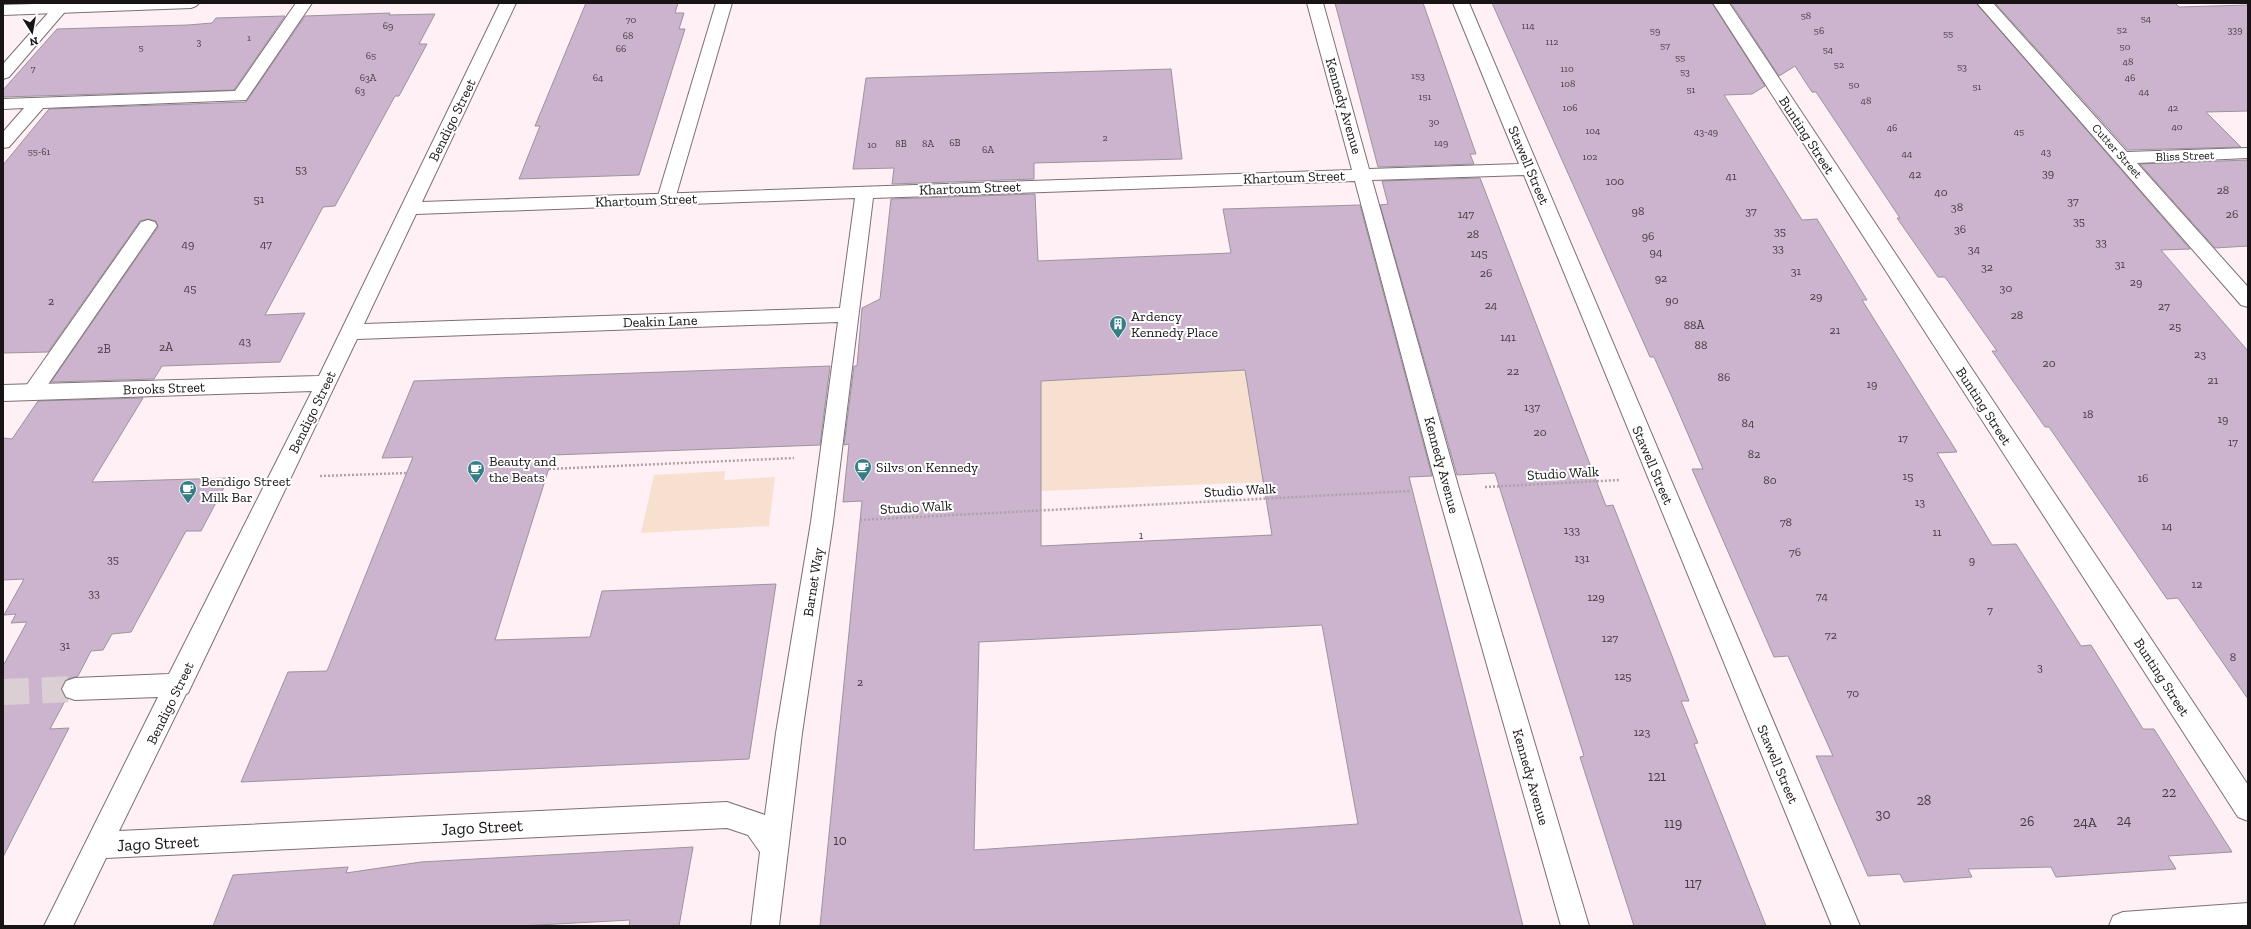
<svg xmlns="http://www.w3.org/2000/svg" width="2251" height="929" viewBox="0 0 2251 929" font-family="'Zilla Slab',serif">
<style>
.green{fill:#f8e0d0}
.building{fill:#ccb4ce;stroke:#9c939c;fill-rule:evenodd}
.lines{fill:none;stroke-linecap:round;stroke-linejoin:round}
.street-tunnel{stroke:#dccfd3;stroke-width:26;stroke-dasharray:26 13;stroke-linecap:butt}
.lane-casing{stroke:#7c7074;stroke-width:2}
.street-casing{stroke:#7c7074;stroke-width:2}
.path{stroke:#ada3a6;stroke-width:2.5;stroke-dasharray:2 2;stroke-linecap:butt}
.lane{fill:#fff;fill-rule:evenodd}
.street{fill:#fff;fill-rule:evenodd}
.labels{text-anchor:middle;stroke-width:4;stroke-linejoin:round;paint-order:stroke}
.far-number-label{font-size:10px;fill:#453c43}
.far-street-label{font-size:12px;fill:#181415;stroke:#fff}
.number-label{font-size:12px;fill:#453c43}
.street-label{font-size:14px;fill:#181415;stroke:#fff}
.poi-label{font-size:14px;fill:#181415;stroke:#fff;text-anchor:start}
.near-number-label{font-size:14px;fill:#453c43}
.near-street-label{font-size:17px;fill:#181415;stroke:#fff}
</style>
<rect width="100%" height="100%" fill="#fef0f5"/>
<!-- green -->
<g class="green">
<path d="M1245 370 1264 482 1041 491V381Z"/>
<path d="M725 471 724 480 775 477 769 526 641 533 654 475Z"/>
</g>
<!-- building -->
<g class="building">
<path d="M586 3H678L675 13H684L679 29H685L639 175 519 179 540 126H535Z"/>
<path d="M1335 3H1423L1476 154H1470L1474 164 1378 167Z"/>
<path d="M1492 3H1712L1765 86 1752 94 1724 95 1802 220 1817 219 1867 300H1862L1957 452 1937 453 1992 545 2016 544 2081 646 2091 645 2143 729H2154L2232 852 2168 856 2176 869 2056 877 2051 867 1968 869 1972 877 1904 882 1900 874 1868 876 1816 756H1833L1788 656 1774 657 1692 469H1703L1672 397 1654 357H1650Z"/>
<path d="M1731 3H1976L2190 249 2161 250 2248 351V699L2178 598 2167 599 2049 427H2045L1992 351H1997L1945 277H1938L1927 261 1897 218H1900L1816 92H1812L1795 66 1779 76Z"/>
<path d="M1995 3H2175L2179 7 2248 5V111L2206 112 2241 147 2128 150Z"/>
<path d="M390 13 389 15 435 14 419 44H427L399 96H395L335 206 323 207 265 315 305 313 280 362 162 366 154 379 51 382 158 227 156 221 148 219 140 221 48 352 3 353V165L49 109 246 102 305 16Z"/>
<path d="M285 16 234 90 3 97V90L57 29 188 25 212 23 216 18Z"/>
<path d="M1171 69 1182 159 1034 163V179L892 184 894 168 853 169 866 78Z"/>
<path d="M2248 160V246L2215 248 2140 164Z"/>
<path d="M1480 178 1606 506 1613 505 1672 656 1689 701H1681L1698 743 1694 744 1766 926H1634L1580 757 1584 756 1495 473 1457 475 1380 205 1388 204 1382 181Z"/>
<path d="M1035 194 1038 261 1231 253 1223 209 1360 205 1432 476 1409 477 1523 926H820L862 501 843 502 849 444 844 445 854 366H857L862 308 880 299 891 199ZM1245 370 1272 535 1041 546V381ZM1322 625 1358 824 974 850 979 642Z"/>
<path d="M830 366 820 445 553 455 495 640 590 637 602 591 776 584 749 759 241 782 288 672 327 671 413 457 382 458 414 381Z"/>
<path d="M143 398 92 482 229 478 201 531H186L131 632 112 634 103 650 91 651 78 676 65 680 61 690 66 699 50 729 69 728 3 857V666L27 622 11 623 16 614 4 615 24 579 3 580V438L12 439 38 401Z"/>
<path d="M693 847 679 926H629L630 920 520 926H213L233 875 348 867 346 873 421 862Z"/>
</g>
<g class="lines">
<!-- street-tunnel -->
<path class="street-tunnel" d="M3 692 75 689"/>
<defs>
<g id="lane">
<path d="M296 3H312L246 100 43 108 9 147 3 148V132L24 108 3 109V99L235 91Z"/>
<path d="M716 3H732L675 199 672 203 666 205 660 203 657 199Z"/>
<path d="M56 4H66L69 7 9 77 3 79V64Z"/>
<path d="M148 220 155 222 157 226 40 396 33 399 26 396 23 391 26 386 141 222Z"/>
</g>
<g id="street">
<path d="M66 3H199L196 6 191 8 3 15V5Z"/>
<path d="M500 3H516L422 202 1352 170 1307 3H1323L1369 169 1519 164 1453 3H1469L1860 926H1832L1524 175 1372 180 1459 489 1589 926H1561L1437 489 1355 181 873 198 833 522 802 733 779 926H751L760 852 748 835 727 828 106 858 73 926H44L158 697 75 700 66 697 62 689 66 681 75 678 169 674 312 391 3 401V385L319 376ZM855 198 840 308 364 324 416 214ZM838 322 811 522 776 733 765 815 727 802 119 831 186 694 188 693 357 339Z"/>
<path d="M1713 3H1729L2248 785V821L2238 817Z"/>
<path d="M1977 3H1993L2127 152 2248 148V158L2137 163 2248 287V307L2241 305Z"/>
<path d="M2248 903V926H2109L2113 916 2123 912Z"/>
</g>
</defs>
<!-- lane casing -->
<use href="#lane" class="lane-casing"/>
<!-- street casing -->
<use href="#street" class="street-casing"/>
<!-- path -->
<g class="path">
<path d="M549 469 794 458"/>
<path d="M320 476 407 473"/>
<path d="M1485 487 1620 480"/>
<path d="M860 520 1410 491"/>
</g>
<!-- lane -->
<use href="#lane" class="lane"/>
<!-- street -->
<use href="#street" class="street"/>
</g>
<!-- icons -->
<defs>
<symbol id="building-pin" viewBox="-11 -11 22 30"><path d="M0 17L-7.5 6A9.5 9.5 0 1 1 7.5 6Z" fill="#367e85" stroke="#fff"/><path d="M-4-6H4V6H1V3H-1V6H-4ZM-2.5-4.3h1.7v1.8h-1.7ZM.8-4.3h1.7v1.8H.8ZM-2.5-1h1.7V.8h-1.7ZM.8-1h1.7V.8H.8Z" fill="#fff"/></symbol>
<symbol id="cafe-pin" viewBox="-11 -11 22 30"><path d="M0 17L-7.5 6A9.5 9.5 0 1 1 7.5 6Z" fill="#367e85" stroke="#fff"/><path d="M-5.5-4.5H6V0H3Q3 3.5 0 3.5H-2.5Q-5.5 3.5-5.5 0ZM3-3.2v2h1.7v-2ZM-6 4.5H4V6H-6Z" fill="#fff"/></symbol>
</defs>
<g fill-rule="evenodd">
<use href="#building-pin" x="1108" y="314" width="20" height="27"/>
<use href="#cafe-pin" x="853" y="457" width="20" height="27"/>
<use href="#cafe-pin" x="466" y="459" width="20" height="27"/>
<use href="#cafe-pin" x="178" y="479" width="20" height="27"/>
</g>
<g class="labels">
<!-- far-number labels -->
<g class="far-number-label">
<text x="1806" y="19">58</text>
<text x="2146" y="22">54</text>
<text x="631" y="23">70</text>
<text x="388" y="29">69</text>
<text x="1528" y="29">114</text>
<text x="2122" y="33">52</text>
<text x="2235" y="33">339</text>
<text x="1655" y="34">59</text>
<text x="1819" y="34">56</text>
<text x="1948" y="37">55</text>
<text x="628" y="39">68</text>
<text x="249" y="41">1</text>
<text x="199" y="45">3</text>
<text x="1552" y="45">112</text>
<text x="1665" y="49">57</text>
<text x="2125" y="50">50</text>
<text x="141" y="51">5</text>
<text x="621" y="52">66</text>
<text x="1828" y="53">54</text>
<text x="371" y="59">65</text>
<text x="1680" y="61">55</text>
<text x="2128" y="65">48</text>
<text x="1839" y="68">52</text>
<text x="1962" y="70">53</text>
<text x="33" y="72">7</text>
<text x="1567" y="72">110</text>
<text x="1685" y="75">53</text>
<text x="1418" y="79">153</text>
<text x="368" y="81">63A</text>
<text x="598" y="81">64</text>
<text x="2130" y="81">46</text>
<text x="1568" y="87">108</text>
<text x="1854" y="88">50</text>
<text x="1977" y="90">51</text>
<text x="1691" y="93">51</text>
<text x="360" y="94">63</text>
<text x="2144" y="95">44</text>
<text x="1425" y="100">151</text>
<text x="1866" y="104">48</text>
<text x="1570" y="111">106</text>
<text x="2173" y="111">42</text>
<text x="1434" y="125">30</text>
<text x="2177" y="130">40</text>
<text x="1892" y="131">46</text>
<text x="1593" y="134">104</text>
<text x="1706" y="135">43-49</text>
<text x="2019" y="135">45</text>
<text x="1105" y="141">2</text>
<text x="955" y="146">6B</text>
<text x="1441" y="146">149</text>
<text x="901" y="147">8B</text>
<text x="928" y="147">8A</text>
<text x="872" y="148">10</text>
<text x="988" y="153">6A</text>
<text x="39" y="155">55-61</text>
<text x="2046" y="155">43</text>
<text x="1907" y="157">44</text>
<text x="1590" y="160">102</text>
</g>
<!-- far-street labels -->
<g class="far-street-label">
<text transform="translate(2117 151) rotate(48)" y="4">Cutter Street</text>
<text transform="translate(2185 156) rotate(-2)" y="4">Bliss Street</text>
</g>
<!-- number labels -->
<g class="number-label">
<text x="301" y="173">53</text>
<text x="2048" y="177">39</text>
<text x="1915" y="178">42</text>
<text x="1731" y="180">41</text>
<text x="1615" y="185">100</text>
<text x="2223" y="194">28</text>
<text x="1941" y="196">40</text>
<text x="259" y="203">51</text>
<text x="2073" y="205">37</text>
<text x="1957" y="211">38</text>
<text x="1638" y="215">98</text>
<text x="1751" y="215">37</text>
<text x="1466" y="218">147</text>
<text x="2232" y="218">26</text>
<text x="2079" y="225">35</text>
<text x="1960" y="233">36</text>
<text x="1780" y="235">35</text>
<text x="1473" y="238">28</text>
<text x="1648" y="240">96</text>
<text x="2101" y="246">33</text>
<text x="188" y="248">49</text>
<text x="266" y="248">47</text>
<text x="1778" y="252">33</text>
<text x="1974" y="253">34</text>
<text x="1656" y="256">94</text>
<text x="1479" y="257">145</text>
<text x="2120" y="268">31</text>
<text x="1987" y="271">32</text>
<text x="1796" y="275">31</text>
<text x="1486" y="277">26</text>
<text x="1661" y="282">92</text>
<text x="2136" y="286">29</text>
<text x="190" y="292">45</text>
<text x="2006" y="292">30</text>
<text x="1816" y="300">29</text>
<text x="1672" y="304">90</text>
<text x="51" y="305">2</text>
<text x="1491" y="309">24</text>
<text x="2164" y="310">27</text>
<text x="2017" y="319">28</text>
<text x="1694" y="329">88A</text>
<text x="2175" y="330">25</text>
<text x="1835" y="334">21</text>
<text x="1508" y="341">141</text>
<text x="245" y="345">43</text>
<text x="1701" y="349">88</text>
<text x="166" y="351">2A</text>
<text x="104" y="353">2B</text>
<text x="2200" y="358">23</text>
<text x="2049" y="367">20</text>
<text x="1513" y="375">22</text>
<text x="1724" y="381">86</text>
<text x="2213" y="384">21</text>
<text x="1872" y="388">19</text>
<text x="1532" y="411">137</text>
<text x="2088" y="418">18</text>
<text x="2223" y="423">19</text>
<text x="1748" y="427">84</text>
<text x="1540" y="436">20</text>
<text x="1903" y="442">17</text>
<text x="2233" y="446">17</text>
<text x="1754" y="458">82</text>
<text x="1908" y="480">15</text>
<text x="2143" y="482">16</text>
<text x="1770" y="484">80</text>
<text x="1920" y="506">13</text>
<text x="1786" y="526">78</text>
<text x="2167" y="530">14</text>
<text x="1572" y="534">133</text>
<text x="1937" y="536">11</text>
<text x="1141" y="539">1</text>
<text x="1795" y="556">76</text>
<text x="1582" y="562">131</text>
<text x="113" y="563">35</text>
<text x="1972" y="564">9</text>
<text x="2197" y="588">12</text>
<text x="94" y="597">33</text>
<text x="1822" y="600">74</text>
<text x="1596" y="601">129</text>
<text x="1990" y="614">7</text>
<text x="1831" y="639">72</text>
<text x="1610" y="642">127</text>
<text x="65" y="649">31</text>
<text x="2233" y="661">8</text>
<text x="2040" y="671">3</text>
<text x="1623" y="680">125</text>
<text x="860" y="686">2</text>
<text x="1853" y="697">70</text>
<text x="1642" y="736">123</text>
</g>
<!-- street labels -->
<g class="street-label">
<text transform="translate(1344 106) rotate(74)" y="5">Kennedy Avenue</text>
<text transform="translate(452 120) rotate(-64)" y="5">Bendigo Street</text>
<text transform="translate(1807 135) rotate(57)" y="5">Bunting Street</text>
<text transform="translate(1529 165) rotate(67)" y="5">Stawell Street</text>
<text transform="translate(1294 177) rotate(-2)" y="5">Khartoum Street</text>
<text transform="translate(970 188) rotate(-2)" y="5">Khartoum Street</text>
<text transform="translate(646 200) rotate(-2)" y="5">Khartoum Street</text>
<text transform="translate(660 321) rotate(-2)" y="5">Deakin Lane</text>
<text transform="translate(164 388) rotate(-2)" y="5">Brooks Street</text>
<text transform="translate(1984 406) rotate(57)" y="5">Bunting Street</text>
<text transform="translate(312 412) rotate(-64)" y="5">Bendigo Street</text>
<text transform="translate(1442 465) rotate(75)" y="5">Kennedy Avenue</text>
<text transform="translate(1653 465) rotate(67)" y="5">Stawell Street</text>
<text transform="translate(1563 473) rotate(-3)" y="5">Studio Walk</text>
<text transform="translate(1240 490) rotate(-3)" y="5">Studio Walk</text>
<text transform="translate(916 507) rotate(-3)" y="5">Studio Walk</text>
<text transform="translate(813 582) rotate(-81)" y="5">Barnet Way</text>
<text transform="translate(2162 677) rotate(57)" y="5">Bunting Street</text>
<text transform="translate(170 703) rotate(-64)" y="5">Bendigo Street</text>
<text transform="translate(1778 764) rotate(67)" y="5">Stawell Street</text>
<text transform="translate(1531 777) rotate(74)" y="5">Kennedy Avenue</text>
</g>
<!-- poi labels -->
<g class="poi-label">
<text x="1131" y="321">Ardency<tspan x="1131" dy="16">Kennedy Place</tspan></text>
<text x="489" y="466">Beauty and<tspan x="489" dy="16">the Beats</tspan></text>
<text x="876" y="472">Silvs on Kennedy</text>
<text x="201" y="486">Bendigo Street<tspan x="201" dy="16">Milk Bar</tspan></text>
</g>
<!-- near-number labels -->
<g class="near-number-label">
<text x="1657" y="781">121</text>
<text x="2169" y="797">22</text>
<text x="1924" y="805">28</text>
<text x="1883" y="819">30</text>
<text x="2124" y="825">24</text>
<text x="2027" y="826">26</text>
<text x="2085" y="827">24A</text>
<text x="1673" y="828">119</text>
<text x="840" y="845">10</text>
<text x="1693" y="888">117</text>
</g>
<!-- near-street labels -->
<g class="near-street-label">
<text transform="translate(482 827) rotate(-3)" y="6">Jago Street</text>
<text transform="translate(158 843) rotate(-3)" y="6">Jago Street</text>
</g>
</g>
<!-- border -->
<rect width="2251" height="929" fill="none" stroke="#181415" stroke-width="8"/>
<!-- north arrow -->
<g transform="translate(32 32) rotate(169)" stroke="#ffffff" stroke-width="3" paint-order="stroke">
<path d="M0-3L7 15L0 10L-7 15Z" fill="#181415"/>
<text y="-6" font-size="11" font-weight="bold" text-anchor="middle" fill="#181415">N</text>
</g>
</svg>
